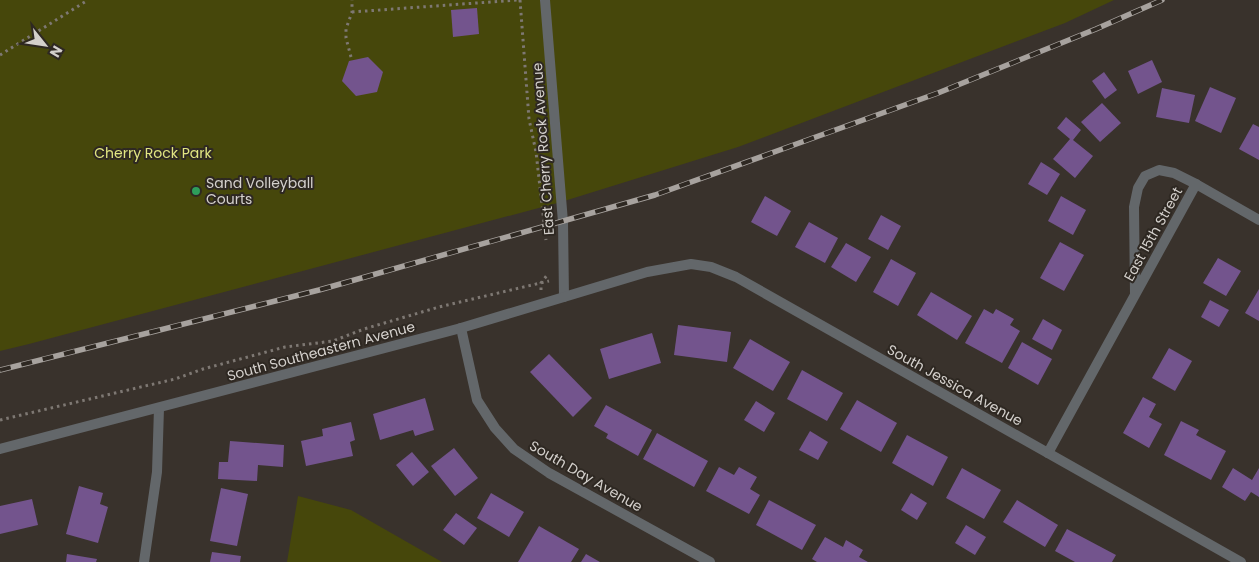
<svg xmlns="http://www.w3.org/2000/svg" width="1259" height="562" viewBox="0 0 1259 562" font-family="Poppins,sans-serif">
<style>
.green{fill:#46470b}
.building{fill:#73548d}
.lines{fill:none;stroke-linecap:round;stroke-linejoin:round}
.path{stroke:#7e7873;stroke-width:3;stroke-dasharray:2.5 4;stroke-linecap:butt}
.minor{stroke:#63676a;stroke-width:10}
.tertiary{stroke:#63676a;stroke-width:10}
.rail-casing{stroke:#a7a29e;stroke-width:5.5}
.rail{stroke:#2e2822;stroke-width:4;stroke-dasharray:11;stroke-linecap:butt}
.leisure-dot{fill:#2e9e5b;stroke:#2e2822;stroke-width:2}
.labels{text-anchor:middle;stroke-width:4;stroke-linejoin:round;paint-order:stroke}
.street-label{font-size:14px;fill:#d4d0cc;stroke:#2e2822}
.park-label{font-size:14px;fill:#e1e581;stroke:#2e2822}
.poi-label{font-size:14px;fill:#d4d0cc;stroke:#2e2822;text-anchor:start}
</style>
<rect width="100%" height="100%" fill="#39322c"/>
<!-- green -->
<g class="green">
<path d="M0 0H1114L1065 23 738 147 561 202 29 344 0 351Z"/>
<path d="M298 496 351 510 442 562H287Z"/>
</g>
<!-- building -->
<g class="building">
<path d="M477 8 479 34 453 37 451 10Z"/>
<path d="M368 57 383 72 377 92 356 96 342 81 349 61Z"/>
<path d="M1152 60 1162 82 1138 94 1128 71Z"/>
<path d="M1104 72 1117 90 1105 99 1092 81Z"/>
<path d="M1210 87 1236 98 1221 133 1195 121Z"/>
<path d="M1162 88 1195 95 1189 123 1156 117Z"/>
<path d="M1102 103 1121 123 1100 142 1081 122Z"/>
<path d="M1066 117 1081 130 1073 140 1093 156 1075 178 1053 159 1070 139 1057 128Z"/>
<path d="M1253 124 1259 127V160L1239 149Z"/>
<path d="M1041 162 1060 174 1047 195 1028 184Z"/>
<path d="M765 196 791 211 777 236 751 222Z"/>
<path d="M1061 196 1086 210 1073 235 1048 221Z"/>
<path d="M881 215 901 226 888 250 868 239Z"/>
<path d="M809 222 838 238 825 263 795 247Z"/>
<path d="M1060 242 1084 255 1064 291 1040 278Z"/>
<path d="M846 243 871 257 856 282 831 267Z"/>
<path d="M1218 258 1241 271 1226 296 1203 283Z"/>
<path d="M891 259 916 273 898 306 873 292Z"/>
<path d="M1259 289V321L1245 313Z"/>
<path d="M931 292 972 316 957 340 917 315Z"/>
<path d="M1210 300 1229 310 1219 327 1201 317Z"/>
<path d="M984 309 993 314 996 309 1014 319 1010 325 1020 331 1002 363 965 343Z"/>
<path d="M1043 319 1062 330 1052 350 1032 339Z"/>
<path d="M678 325 731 332 727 362 674 355Z"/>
<path d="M652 333 661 363 609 379 600 349Z"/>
<path d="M750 339 790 362 773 391 733 368Z"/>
<path d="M1022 342 1052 359 1038 385 1008 368Z"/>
<path d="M1169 348 1192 361 1175 391 1152 378Z"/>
<path d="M549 354 592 398 573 417 530 372Z"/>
<path d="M802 370 843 393 827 421 787 399Z"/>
<path d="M1143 397 1156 404 1149 417 1162 424 1149 448 1123 433Z"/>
<path d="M425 398 434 430 415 436 413 430 380 440 373 414Z"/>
<path d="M857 400 897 423 881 452 840 429Z"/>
<path d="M756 401 775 413 764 432 744 420Z"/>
<path d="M606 405 652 430 638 456 606 438 608 434 594 426Z"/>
<path d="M1181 421 1199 430 1196 435 1226 451 1211 480 1164 455Z"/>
<path d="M351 422 355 440 350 442 353 456 306 466 301 441 323 436 322 429Z"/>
<path d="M810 431 828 442 818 460 799 450Z"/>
<path d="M657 433 708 461 694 487 643 459Z"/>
<path d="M907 435 948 457 933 486 892 463Z"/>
<path d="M230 441 284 445 283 467 258 465 257 481 218 479 219 462H228Z"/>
<path d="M454 448 478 478 455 496 431 466Z"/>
<path d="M412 452 429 472 413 486 396 465Z"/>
<path d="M719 467 734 475 739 467 757 477 750 489 760 495 749 514 706 491Z"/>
<path d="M962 468 1001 490 984 519 946 498Z"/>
<path d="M1233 468 1252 480 1259 468V497L1251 492 1245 501 1222 487Z"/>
<path d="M79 486 103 493 100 504 108 507 98 543 66 534Z"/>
<path d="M221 488 248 494 237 546 210 541Z"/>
<path d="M491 493 524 512 509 537 477 518Z"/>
<path d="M911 493 927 503 917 520 901 510Z"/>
<path d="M32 499 38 525 0 534V506Z"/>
<path d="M769 500 816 525 802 550 756 525Z"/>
<path d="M1017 500 1058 525 1045 547 1003 522Z"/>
<path d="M456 513 477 528 464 545 443 530Z"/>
<path d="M966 525 986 537 975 555 955 543Z"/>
<path d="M539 526 579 549 571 562H518Z"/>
<path d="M1067 529 1116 555 1112 562H1075L1055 551Z"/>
<path d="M825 537 843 547 846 540 863 550 859 557 868 562H817L812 559Z"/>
<path d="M212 552 241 556 240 562H210Z"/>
<path d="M67 554 97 559 96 562H66Z"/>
<path d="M586 554 600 562H581Z"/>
</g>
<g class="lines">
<!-- path -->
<g class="path">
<path d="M520 0 529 119 536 152 546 240"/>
<path d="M352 12 518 0"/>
<path d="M0 55 88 0"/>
<path d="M351 57 346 38V29L352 12V0"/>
<path d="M541 290V283L548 274"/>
<path d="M0 420 175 379 203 369 285 347 333 341 364 329 439 307 549 281"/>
</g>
<!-- minor -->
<g class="minor">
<path d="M545 0 563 222 564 297"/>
<path d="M1196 184 1259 220"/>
<path d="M461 328 477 400 495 428 514 449 549 473 710 562"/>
<path d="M1048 453 1196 184 1174 173 1159 170 1145 176 1138 188 1134 207 1135 295"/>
<path d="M144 562 157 472 159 408"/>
</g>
<!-- tertiary -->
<path class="tertiary" d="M0 449 461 328 647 272 691 264 711 267 736 277 1241 562"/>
<defs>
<path id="rail" d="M0 370 319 290 655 195 938 93 1096 29 1162 0"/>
</defs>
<!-- rail casing -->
<use href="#rail" class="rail-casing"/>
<!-- rail -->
<use href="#rail" class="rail"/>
</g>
<!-- markers -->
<circle class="leisure-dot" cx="196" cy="191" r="5"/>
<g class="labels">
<!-- street labels -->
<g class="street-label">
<text transform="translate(543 149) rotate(-94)" y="5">East Cherry Rock Avenue</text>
<text transform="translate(1153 234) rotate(-61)" y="5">East 15th Street</text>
<text transform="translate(321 351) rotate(-15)" y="5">South Southeastern Avenue</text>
<text transform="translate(955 385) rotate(29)" y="5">South Jessica Avenue</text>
<text transform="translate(586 476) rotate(30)" y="5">South Day Avenue</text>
</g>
<!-- park labels -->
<g class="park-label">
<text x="153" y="158">Cherry Rock Park</text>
</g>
<!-- poi labels -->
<g class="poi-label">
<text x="206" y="188">Sand Volleyball<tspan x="206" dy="16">Courts</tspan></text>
</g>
</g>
<!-- north arrow -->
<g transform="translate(45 45) rotate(120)" stroke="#2e2822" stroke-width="4" paint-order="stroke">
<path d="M0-4L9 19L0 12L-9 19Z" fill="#d4d0cc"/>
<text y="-8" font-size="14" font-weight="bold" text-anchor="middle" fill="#d4d0cc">N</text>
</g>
</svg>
